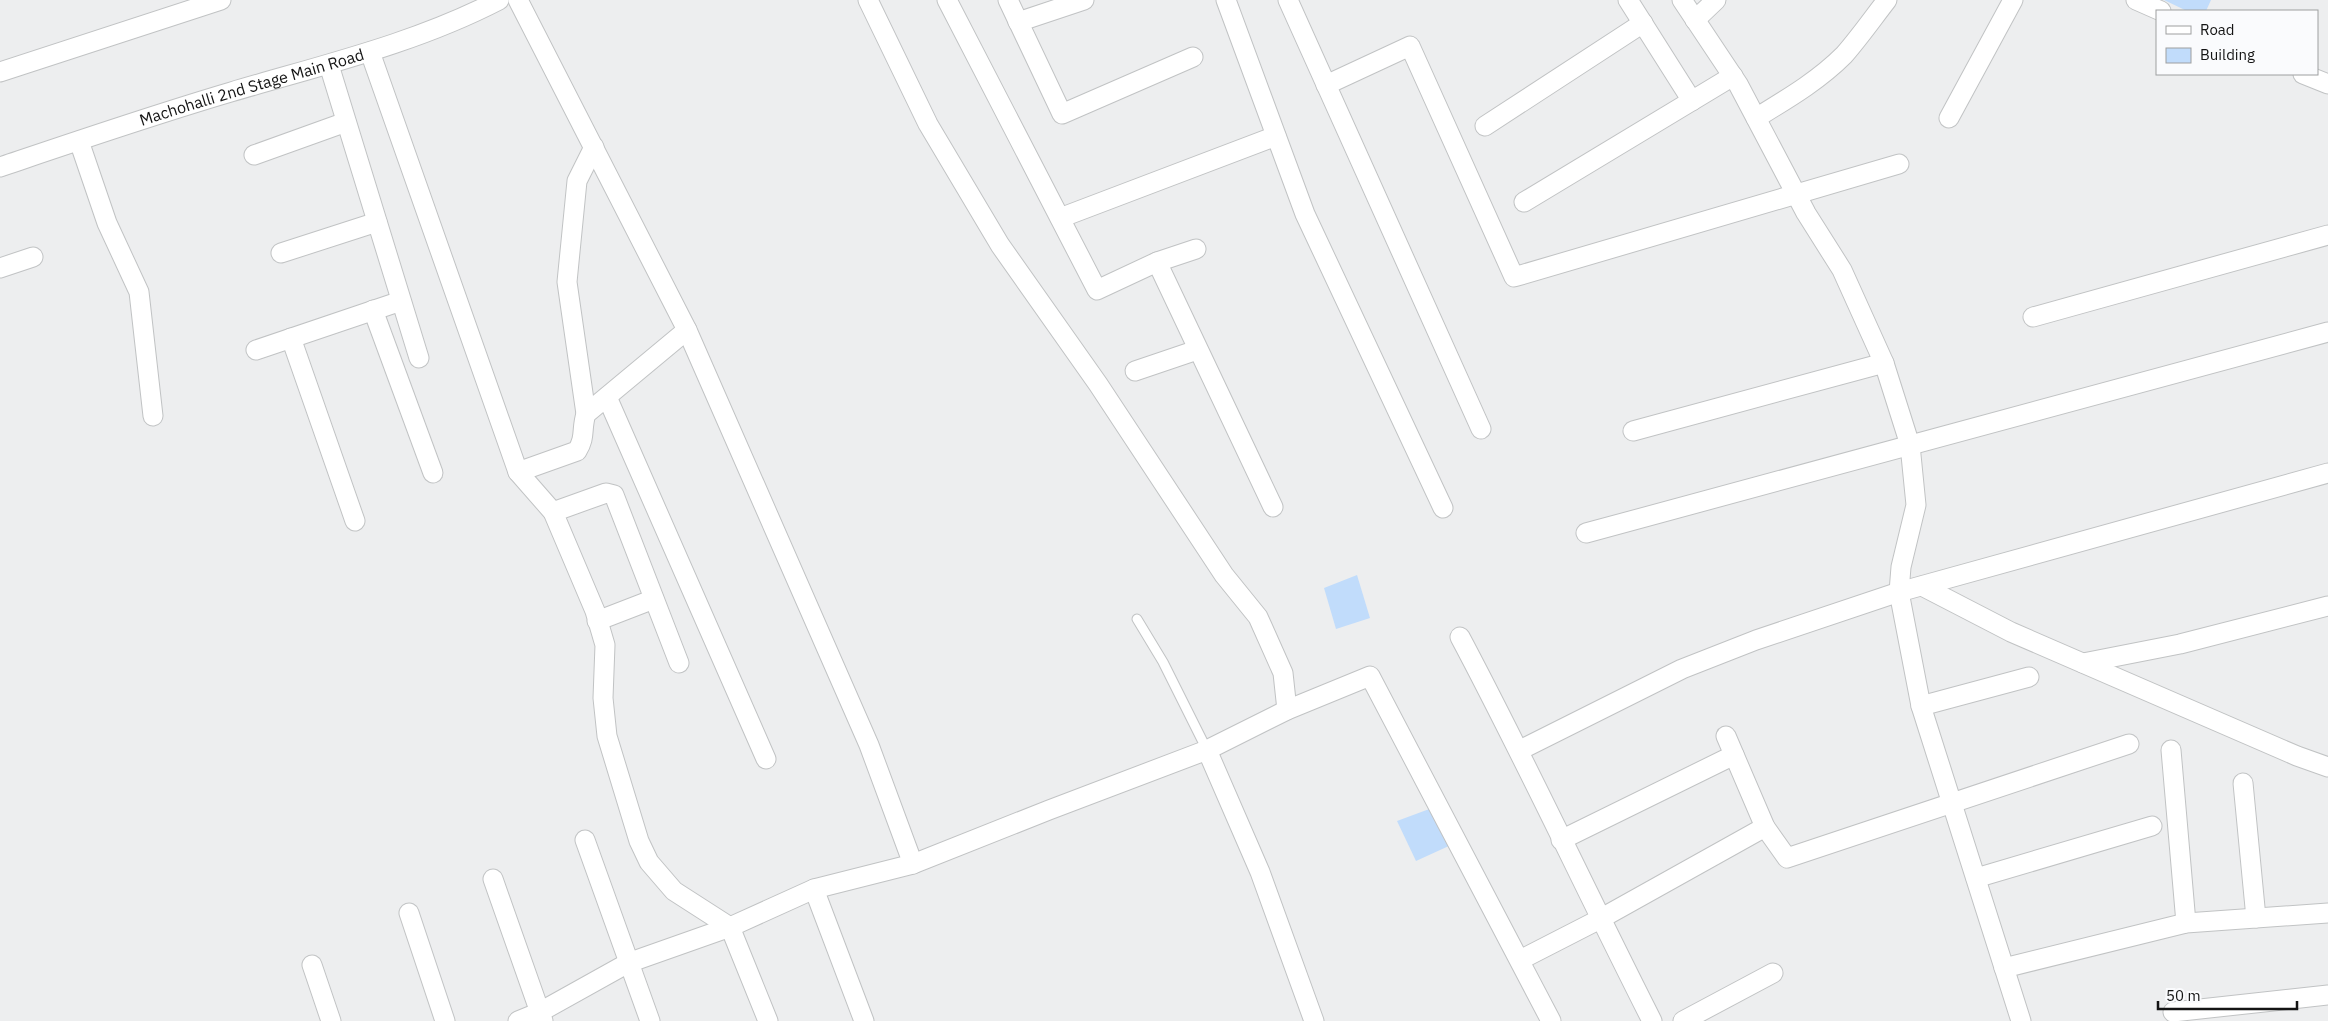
<svg xmlns="http://www.w3.org/2000/svg" width="2328" height="1021" viewBox="0 0 2328 1021" font-family="'IBM Plex Sans',sans-serif">
<style>
.building{fill:#c1dcfb}
.lines{fill:none;stroke-linecap:round;stroke-linejoin:round}
.service-casing{stroke:#c1c3c4;stroke-width:11}
.minor-casing{stroke:#c1c3c4;stroke-width:21}
.service{stroke:#fff;stroke-width:9}
.minor{stroke:#fff;stroke-width:19}
.labels{text-anchor:middle;stroke-width:4.5;stroke-linejoin:round;paint-order:stroke}
.street-label{font-size:16px;fill:#141414;stroke:#fafbfd}
</style>
<rect width="100%" height="100%" fill="#edeeef"/>
<!-- building -->
<g class="building">
<path d="M2164 0H2211L2206 11H2187Z"/>
<path d="M1357 575 1370 618 1336 629 1324 588Z"/>
<path d="M1432 808 1451 845 1416 861 1397 821Z"/>
</g>
<g class="lines">
<defs>
<path id="service" d="M1137 619 1163 662 1207 750"/>
<g id="minor">
<path d="M518 0 687 330 869 745 913 864"/>
<path d="M868 0 928 124 1000 245 1098 384 1224 575 1258 617 1283 673 1287 710"/>
<path d="M947 0 1097 290 1157 262 1196 249"/>
<path d="M1008 0 1062 114 1193 57"/>
<path d="M1226 0 1305 214 1443 508"/>
<path d="M1288 0 1481 429"/>
<path d="M1628 0 1692 101"/>
<path d="M1682 0 1738 84 1806 213 1842 270 1884 363 1910 445 1916 505 1901 567 1899 592 1921 706 2021 1021"/>
<path d="M2136 0 2161 11"/>
<path d="M1695 20 1716 0"/>
<path d="M1018 22 1084 0"/>
<path d="M370 52 518 472 553 512 595 611 605 645 603 698 607 736 639 841 649 862 674 891 730 927 768 1021"/>
<path d="M329 65 419 358"/>
<path d="M0 72 221 0"/>
<path d="M2303 74 2328 84"/>
<path d="M1326 85 1410 46 1514 277 1899 164"/>
<path d="M1756 118C1787 99 1818 81 1844 55 1859 38 1873 18 1887 0"/>
<path d="M1949 118 2013 0"/>
<path d="M1485 126 1643 23"/>
<path d="M79 141 107 223 139 292 153 416"/>
<path d="M254 155 346 122"/>
<path id="s1" d="M0 167C77 141 153 115 231 92 322 65 414 44 499 0"/>
<path d="M1524 202 1733 76"/>
<path d="M1060 218 1276 136"/>
<path d="M281 253 377 222"/>
<path d="M1157 262 1273 507"/>
<path d="M0 268 33 257"/>
<path d="M373 310 433 473"/>
<path d="M2033 317 2328 235"/>
<path d="M291 338 355 521"/>
<path d="M256 350 401 301"/>
<path d="M1135 371 1197 350"/>
<path d="M607 397 766 759"/>
<path d="M586 414 567 282 577 181 594 147"/>
<path d="M1633 431 1884 363"/>
<path d="M518 472 577 451C586 437 581 429 586 414L687 330"/>
<path d="M553 512 606 493 614 495 679 663"/>
<path d="M1586 533 2328 332"/>
<path d="M1922 586 2011 632 2297 756 2328 767"/>
<path d="M597 621 654 599"/>
<path d="M1460 637C1527 763 1587 893 1652 1021"/>
<path d="M2083 663 2180 644 2328 606"/>
<path d="M1921 706 2029 677"/>
<path d="M1726 736 1765 827 1787 858 2129 744"/>
<path d="M1207 750 1260 872 1314 1021"/>
<path d="M1520 750 1682 669 1756 640 1899 592 2328 473"/>
<path d="M2171 750 2186 923"/>
<path d="M2243 783 2256 918"/>
<path d="M585 840 650 1021"/>
<path d="M1561 840 1734 755"/>
<path d="M1976 878 2152 826"/>
<path d="M493 879 543 1021"/>
<path d="M814 889 864 1021"/>
<path d="M409 913 445 1021"/>
<path d="M1520 960 1600 919 1765 827"/>
<path d="M312 965 331 1021"/>
<path d="M2004 968 2186 923 2328 913"/>
<path d="M2173 1012 2328 995"/>
<path d="M518 1021 540 1012 628 963 730 927 814 889 913 864 1049 810 1207 750 1287 710 1370 676 1551 1021"/>
<path d="M1683 1021 1773 973"/>
</g>
</defs>
<!-- service casing -->
<use href="#service" class="service-casing"/>
<!-- minor casing -->
<use href="#minor" class="minor-casing"/>
<!-- service -->
<use href="#service" class="service"/>
<!-- minor -->
<use href="#minor" class="minor"/>
</g>
<g class="labels">
<!-- street labels -->
<g class="street-label">
<text dy="6" stroke="none"><textPath href="#s1" startOffset="264">Machohalli 2nd Stage Main Road</textPath></text>
</g>
</g>
<!-- legend -->
<rect x="2156" y="10" width="162" height="65" fill="#fafbfd" stroke="#9e9fa0"/>
<rect x="2166" y="26" width="25" height="8" fill="#ffffff" stroke="#9e9fa0"/>
<text x="2200" y="35" font-size="15" fill="#141414">Road</text>
<rect x="2166" y="48" width="25" height="15" fill="#c1dcfb" stroke="#9e9fa0"/>
<text x="2200" y="60" font-size="15" fill="#141414">Building</text>
<!-- scale -->
<path d="M2158 1001v8h139v-8" fill="none" stroke="#141414" stroke-width="2.5"/>
<text x="2166" y="1001" font-size="15" fill="#141414" stroke="#fafbfd" stroke-width="4" paint-order="stroke">50 m</text>
</svg>
